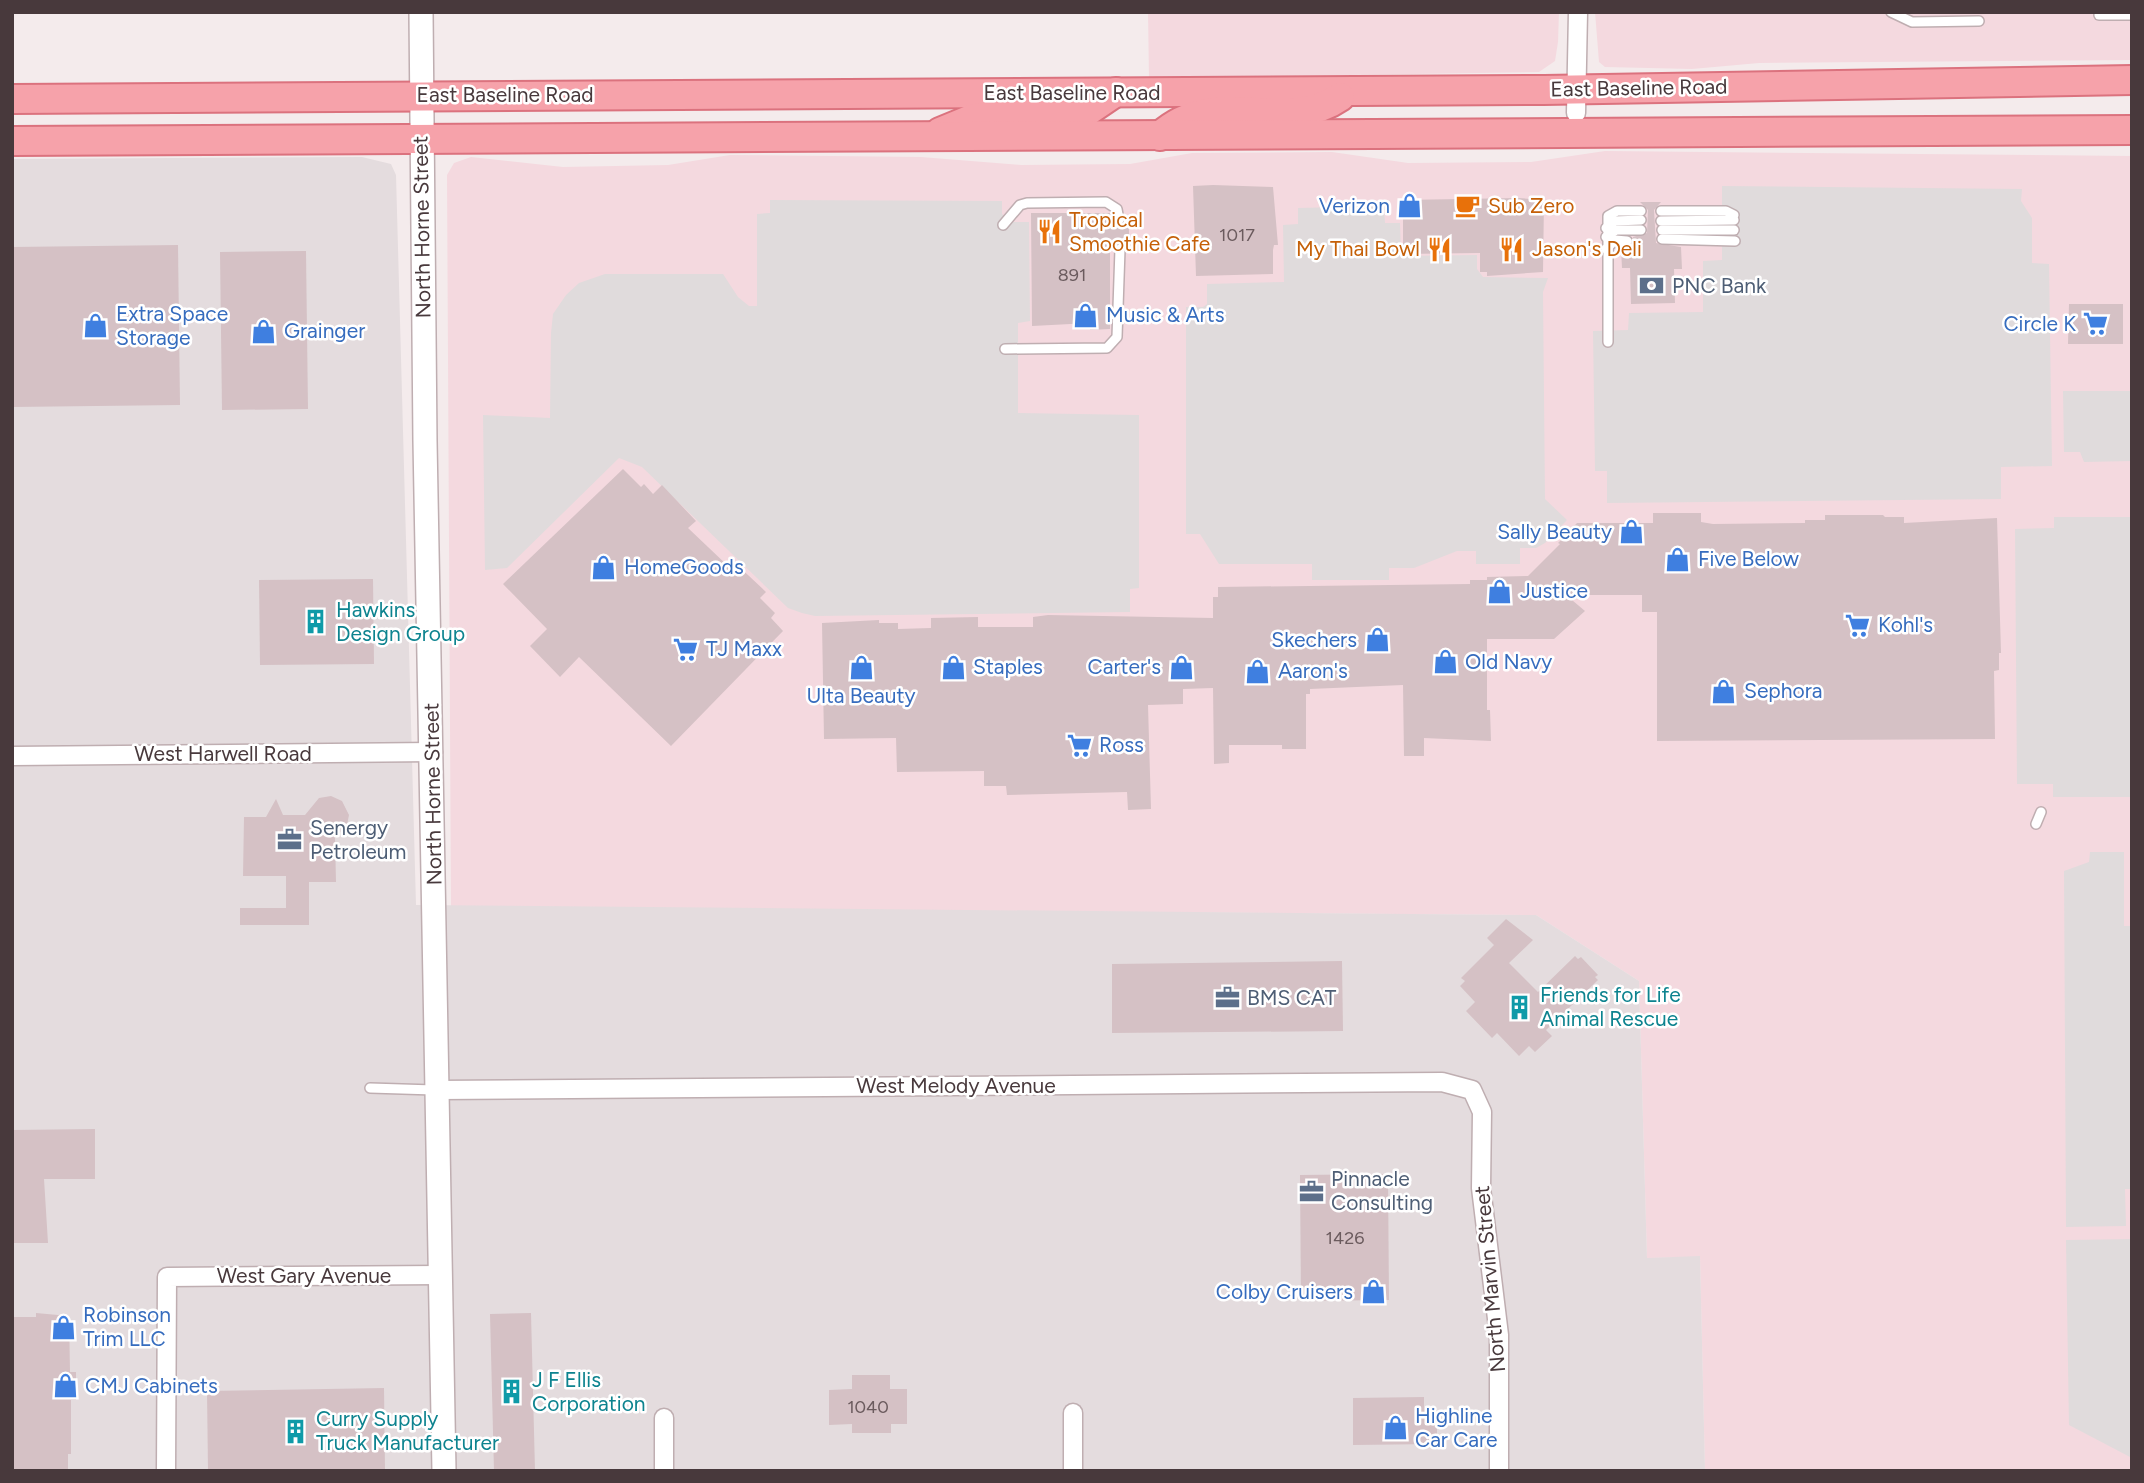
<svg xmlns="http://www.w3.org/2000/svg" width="2144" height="1483" viewBox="0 0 2144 1483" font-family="Figtree,sans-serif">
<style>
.commercial{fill:#f4d9df}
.industrial{fill:#e4dcde}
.parking{fill:#e0dbdc}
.building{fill:#d5c1c5}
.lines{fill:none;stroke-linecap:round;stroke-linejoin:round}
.service-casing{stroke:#bfaeb1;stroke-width:12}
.minor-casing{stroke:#bfaeb1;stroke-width:21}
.tertiary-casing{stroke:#bfaeb1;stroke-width:26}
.primary-casing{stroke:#db727e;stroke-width:32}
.service{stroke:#fff;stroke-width:9}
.minor{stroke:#fff;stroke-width:18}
.tertiary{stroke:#fff;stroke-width:23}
.primary{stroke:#f6a2aa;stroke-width:28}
.labels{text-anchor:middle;stroke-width:5;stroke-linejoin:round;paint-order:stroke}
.number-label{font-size:18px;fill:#6b5b5e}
.street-label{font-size:21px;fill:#48393c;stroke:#fff}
.shop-label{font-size:21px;fill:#366cbe;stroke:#fff;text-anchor:start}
.food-label{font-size:21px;fill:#c56008;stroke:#fff;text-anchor:start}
.service-label{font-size:21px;fill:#4e5e75;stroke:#fff;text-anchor:start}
.culture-label{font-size:21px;fill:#0d838f;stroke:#fff;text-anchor:start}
</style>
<rect width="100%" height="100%" fill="#f4ebec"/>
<!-- commercial -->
<g class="commercial">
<path d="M1148 12H1559L1558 42 1555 61 1539 72 1149 78Z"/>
<path d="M1595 12H2132V60L1759 63 1692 69 1605 67 1599 62Z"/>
<path d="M1605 151 2132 156V1471H1705L1700 1257 1647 1258 1639 981 1536 915 451 907 447 175 454 163 471 157 563 167 668 165 730 155 921 157 1021 165 1130 164 1192 153 1332 152 1408 163 1531 162Z"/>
</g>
<!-- industrial -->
<path class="industrial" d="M362 157 391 164 396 175 416 905 1536 915 1639 981 1647 1258 1700 1256 1705 1471H12V159Z"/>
<!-- parking -->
<g class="parking">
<path d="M1722 186 2022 189 2021 201 2032 218V263L2049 264 2052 466 2001 467V499L1607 503V471H1595L1593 331 1628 330 1629 313 1703 312V261L1722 260Z"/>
<path d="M770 200 1002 201V214L1011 222H1029L1030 321 1018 323V413L1139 415V588L1130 589V612L815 616 802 613 788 608 642 467 619 458 507 568 485 570 483 415 550 418 551 333 553 314 566 295 579 283 605 274H723L738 297 749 306H757V214L770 213Z"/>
<path d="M1384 206 1385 223H1400L1401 256 1477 255V269L1483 277 1548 278 1543 292 1545 499 1567 520 1545 543 1536 548H1520V564H1476V551H1457L1414 568H1389V580H1312V564H1219L1200 534H1186V307H1203L1207 304V284L1284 282 1283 225 1298 224V208Z"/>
<path d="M2063 391H2132V461L2084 462 2080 452H2064Z"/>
<path d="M2054 517H2132V797H2053V784H2017L2015 529 2054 528Z"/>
<path d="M2090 852H2124V926H2132V1189H2125L2126 1226 2066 1227 2064 871 2089 862Z"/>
<path d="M2132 1239V1458L2069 1425 2066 1240Z"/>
</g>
<!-- building -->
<g class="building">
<path d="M1213 185 1273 187 1278 245H1274L1273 250V274L1196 276 1193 186Z"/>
<path d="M1518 198 1544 200 1543 272 1487 276V272H1480V253L1403 254V200Z"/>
<path d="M1640 202H1661L1654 210 1656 243 1681 247 1682 269H1674L1675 303 1631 304 1630 268H1622L1621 248 1631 247 1633 237 1647 233 1648 210Z"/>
<path d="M1031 213H1110L1113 224 1120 227 1129 220V249L1120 242 1110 249V329L1090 330V323L1032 326Z"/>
<path d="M178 245 180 405 12 407V247Z"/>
<path d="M306 251 308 409 222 410 220 252Z"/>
<path d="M2069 304H2123V344H2068Z"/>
<path d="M623 469 641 487 644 484 653 494 662 485 696 521 688 528 728 566 733 561 766 592 760 598 775 613 771 618 783 631 671 746 579 657 560 677 530 646 547 629 503 584Z"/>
<path d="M1653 513H1701V522L1713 524 1805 523V520H1825V515H1883L1885 517H1904V523L1997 518 2001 653H1999V670L1994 671 1995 739 1657 741V612H1642V595H1566L1585 611 1554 639H1487V710H1490L1491 741 1424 738V756H1404L1403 685 1310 689V694H1306V749H1282V745H1229V763L1214 764 1213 688 1183 689V704L1148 705 1151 809 1128 810 1127 792 1007 795 1006 786H984V771L897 772 896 738 824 739 822 623 879 620V623H898V629L931 628V618L978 617V627H1033V617L1048 615 1213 618V597H1218V587L1470 584V580H1487V577L1528 576 1560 544 1558 543 1564 537 1563 526 1571 529 1577 523H1653Z"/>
<path d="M373 579 374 664 260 665 259 580Z"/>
<path d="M331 796 342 801 349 815 347 825 335 838 336 882H309V925H240V908H286V876H243L244 817H266L276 799 283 815H305L319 798Z"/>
<path d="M1506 919 1533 940 1509 963 1538 992 1575 956 1578 959 1581 957 1598 975 1595 977 1598 980 1546 1030 1552 1036 1535 1052 1529 1046 1519 1056 1497 1033 1492 1038 1466 1011 1475 1002 1460 986 1465 981 1461 978 1494 945 1487 938Z"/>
<path d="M1342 961 1343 1031 1112 1033V964Z"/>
<path d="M95 1129V1179H44L48 1243H12V1130Z"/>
<path d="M1388 1174 1389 1300 1301 1301 1300 1175Z"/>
<path d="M36 1313 69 1316 70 1372H76V1400H71V1454H68V1471H12V1317H36Z"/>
<path d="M531 1313 535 1471H494L490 1314Z"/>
<path d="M852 1375H890V1389H907V1424H891V1433H852V1424L829 1425V1390L852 1389Z"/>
<path d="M384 1388 385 1471H208L207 1391Z"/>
<path d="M1424 1397V1407L1437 1412V1444L1353 1445V1398Z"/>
</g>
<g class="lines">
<defs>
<g id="service">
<path d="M1891 12 1912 22 1979 21"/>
<path d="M2099 15H2132"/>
<path d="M1661 211H1726L1734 215"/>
<path d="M1661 221 1734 220"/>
<path d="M1003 225 1020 205 1027 203 1106 202 1117 209 1119 220"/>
<path d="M1606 228 1615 221 1641 220"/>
<path d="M1662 230H1734"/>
<path d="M1606 237 1616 230H1641"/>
<path d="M1662 239 1735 241"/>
<path d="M1606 249 1615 240 1627 241"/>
<path d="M1608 342V216L1617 211H1641"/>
<path d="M1005 349 1107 348 1117 337 1120 249"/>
<path d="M2036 824 2041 812"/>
<path d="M370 1088 434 1090"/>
</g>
<g id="minor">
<path d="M1576 113 1578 12"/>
<path d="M12 756 433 752"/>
<path d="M438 1090 1442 1082 1472 1090 1482 1112 1481 1188 1499 1335V1471"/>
<path d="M1073 1413V1471"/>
<path d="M166 1471 167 1277 441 1275"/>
<path d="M664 1471V1418"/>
</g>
<path id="tertiary" d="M421 12 425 441 444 1471"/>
<g id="primary">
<path d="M12 99 1544 90 2132 80"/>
<path d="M940 132 974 118 1082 115 1116 92"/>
<path d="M1160 136C1216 85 1285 135 1340 97"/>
<path d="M12 141 2132 130"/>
</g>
</defs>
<!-- service casing -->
<use href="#service" class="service-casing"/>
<!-- minor casing -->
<use href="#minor" class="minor-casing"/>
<!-- tertiary casing -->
<use href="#tertiary" class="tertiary-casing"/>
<!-- primary casing -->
<use href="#primary" class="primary-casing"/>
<!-- service -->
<use href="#service" class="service"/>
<!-- minor -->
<use href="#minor" class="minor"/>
<!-- tertiary -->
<use href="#tertiary" class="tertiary"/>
<!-- primary -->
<use href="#primary" class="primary"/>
</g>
<!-- icons -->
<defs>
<symbol id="shop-bare" viewBox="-9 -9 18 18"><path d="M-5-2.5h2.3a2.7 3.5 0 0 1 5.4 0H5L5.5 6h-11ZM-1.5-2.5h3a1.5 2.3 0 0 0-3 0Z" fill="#3f7fe0" stroke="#fff" stroke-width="2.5" paint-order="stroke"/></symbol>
<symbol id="cafe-bare" viewBox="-9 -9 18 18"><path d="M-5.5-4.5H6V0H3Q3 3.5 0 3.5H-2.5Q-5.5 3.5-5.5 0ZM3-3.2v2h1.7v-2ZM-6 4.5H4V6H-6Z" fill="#e8710a" stroke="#fff" stroke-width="2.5" paint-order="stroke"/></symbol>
<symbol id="restaurant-bare" viewBox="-9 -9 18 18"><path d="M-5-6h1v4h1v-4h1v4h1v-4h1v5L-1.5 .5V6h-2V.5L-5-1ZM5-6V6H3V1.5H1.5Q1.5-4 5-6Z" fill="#e8710a" stroke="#fff" stroke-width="2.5" paint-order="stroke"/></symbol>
<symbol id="bank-bare" viewBox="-9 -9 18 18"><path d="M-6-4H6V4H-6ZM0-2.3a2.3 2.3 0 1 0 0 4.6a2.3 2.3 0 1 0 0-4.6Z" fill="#5c6f8a" stroke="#fff" stroke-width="2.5" paint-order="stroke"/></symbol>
<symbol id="supermarket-bare" viewBox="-9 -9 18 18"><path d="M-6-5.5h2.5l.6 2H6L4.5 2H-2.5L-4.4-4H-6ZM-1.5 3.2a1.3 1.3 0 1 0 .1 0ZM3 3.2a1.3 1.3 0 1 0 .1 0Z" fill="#3f7fe0" stroke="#fff" stroke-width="2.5" paint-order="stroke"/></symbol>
<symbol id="building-bare" viewBox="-9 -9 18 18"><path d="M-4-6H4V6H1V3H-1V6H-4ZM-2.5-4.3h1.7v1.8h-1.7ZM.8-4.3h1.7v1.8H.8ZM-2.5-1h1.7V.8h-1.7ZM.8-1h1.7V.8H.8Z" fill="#0f9aa8" stroke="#fff" stroke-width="2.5" paint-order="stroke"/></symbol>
<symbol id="office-bare" viewBox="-9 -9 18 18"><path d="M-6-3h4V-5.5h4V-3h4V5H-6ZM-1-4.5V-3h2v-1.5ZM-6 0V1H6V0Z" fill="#5c6f8a" stroke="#fff" stroke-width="2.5" paint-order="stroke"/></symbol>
</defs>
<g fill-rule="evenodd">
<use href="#shop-bare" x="1392" y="188" width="35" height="35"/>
<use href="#cafe-bare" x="1450" y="188" width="35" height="35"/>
<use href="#restaurant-bare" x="1032" y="214" width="35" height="35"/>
<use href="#restaurant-bare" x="1422" y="232" width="35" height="35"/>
<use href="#restaurant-bare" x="1494" y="232" width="35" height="35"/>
<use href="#bank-bare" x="1634" y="268" width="35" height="35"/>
<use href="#shop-bare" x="1068" y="298" width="35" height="35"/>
<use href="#supermarket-bare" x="2078" y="306" width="35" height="35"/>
<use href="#shop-bare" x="78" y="308" width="35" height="35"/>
<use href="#shop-bare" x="246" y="314" width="35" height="35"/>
<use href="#shop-bare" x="1614" y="514" width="35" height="35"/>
<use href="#shop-bare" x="1660" y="542" width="35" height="35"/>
<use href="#shop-bare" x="586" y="550" width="35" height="35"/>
<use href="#shop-bare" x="1482" y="574" width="35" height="35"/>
<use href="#building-bare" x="298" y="604" width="35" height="35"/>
<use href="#supermarket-bare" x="1840" y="608" width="35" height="35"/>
<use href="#shop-bare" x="1360" y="622" width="35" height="35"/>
<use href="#supermarket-bare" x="668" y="632" width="35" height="35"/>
<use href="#shop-bare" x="1428" y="644" width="35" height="35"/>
<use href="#shop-bare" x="844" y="650" width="35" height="35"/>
<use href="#shop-bare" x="936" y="650" width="35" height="35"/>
<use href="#shop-bare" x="1164" y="650" width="35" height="35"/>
<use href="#shop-bare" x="1240" y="654" width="35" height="35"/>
<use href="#shop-bare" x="1706" y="674" width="35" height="35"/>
<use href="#supermarket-bare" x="1062" y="728" width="35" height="35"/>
<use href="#office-bare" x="272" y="822" width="35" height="35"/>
<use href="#office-bare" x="1210" y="980" width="35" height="35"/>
<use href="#building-bare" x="1502" y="990" width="35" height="35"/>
<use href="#office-bare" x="1294" y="1174" width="35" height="35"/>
<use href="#shop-bare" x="1356" y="1274" width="35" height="35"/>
<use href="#shop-bare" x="46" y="1310" width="35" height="35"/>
<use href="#shop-bare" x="48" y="1368" width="35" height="35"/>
<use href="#building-bare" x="494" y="1374" width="35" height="35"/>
<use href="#shop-bare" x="1378" y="1410" width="35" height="35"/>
<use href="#building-bare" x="278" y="1414" width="35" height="35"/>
</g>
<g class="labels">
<!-- number labels -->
<g class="number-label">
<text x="1237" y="241">1017</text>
<text x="1072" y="281">891</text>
<text x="1345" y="1244">1426</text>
<text x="868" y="1413">1040</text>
</g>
<!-- street labels -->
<g class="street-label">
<text transform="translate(1639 88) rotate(-1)" y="7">East Baseline Road</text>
<text x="1072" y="100">East Baseline Road</text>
<text x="505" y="102">East Baseline Road</text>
<text transform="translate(422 227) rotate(-91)" y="7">North Horne Street</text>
<text x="223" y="761">West Harwell Road</text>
<text transform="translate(433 794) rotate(-91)" y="7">North Horne Street</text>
<text x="956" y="1093">West Melody Avenue</text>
<text x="304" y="1283">West Gary Avenue</text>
<text transform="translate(1490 1279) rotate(-95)" y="7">North Marvin Street</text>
</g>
<!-- shop labels -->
<g class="shop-label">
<text x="1390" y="213" text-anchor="end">Verizon</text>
<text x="116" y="321">Extra Space<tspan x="116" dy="24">Storage</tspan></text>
<text x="1106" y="322">Music &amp; Arts</text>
<text x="2076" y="331" text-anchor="end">Circle K</text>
<text x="284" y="338">Grainger</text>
<text x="1612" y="539" text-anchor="end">Sally Beauty</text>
<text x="1698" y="566">Five Below</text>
<text x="624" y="574">HomeGoods</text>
<text x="1520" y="598">Justice</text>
<text x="1878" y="632">Kohl's</text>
<text x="1357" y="647" text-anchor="end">Skechers</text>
<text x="706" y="656">TJ Maxx</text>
<text x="1465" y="669">Old Navy</text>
<text x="973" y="674">Staples</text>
<text x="1161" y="674" text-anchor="end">Carter's</text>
<text x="1278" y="678">Aaron's</text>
<text x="1744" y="698">Sephora</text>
<text x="861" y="703" text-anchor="middle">Ulta Beauty</text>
<text x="1099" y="752">Ross</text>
<text x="1353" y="1299" text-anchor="end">Colby Cruisers</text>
<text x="83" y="1322">Robinson<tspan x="83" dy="24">Trim LLC</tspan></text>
<text x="85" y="1393">CMJ Cabinets</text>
<text x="1415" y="1423">Highline<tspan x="1415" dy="24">Car Care</tspan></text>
</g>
<!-- food labels -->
<g class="food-label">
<text x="1488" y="213">Sub Zero</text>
<text x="1069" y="227">Tropical<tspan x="1069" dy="24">Smoothie Cafe</tspan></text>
<text x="1420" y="256" text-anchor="end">My Thai Bowl</text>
<text x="1532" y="256">Jason's Deli</text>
</g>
<!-- service labels -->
<g class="service-label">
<text x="1672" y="293">PNC Bank</text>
<text x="310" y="835">Senergy<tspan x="310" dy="24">Petroleum</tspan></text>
<text x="1247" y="1005">BMS CAT</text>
<text x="1331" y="1186">Pinnacle<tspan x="1331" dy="24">Consulting</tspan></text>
</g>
<!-- culture labels -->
<g class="culture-label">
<text x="336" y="617">Hawkins<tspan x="336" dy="24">Design Group</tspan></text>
<text x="1540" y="1002">Friends for Life<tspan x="1540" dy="24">Animal Rescue</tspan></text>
<text x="532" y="1387">J F Ellis<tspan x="532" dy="24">Corporation</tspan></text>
<text x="316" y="1426">Curry Supply<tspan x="316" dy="24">Truck Manufacturer</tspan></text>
</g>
</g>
<!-- border -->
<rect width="2144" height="1483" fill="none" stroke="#48393c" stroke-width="28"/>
</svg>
